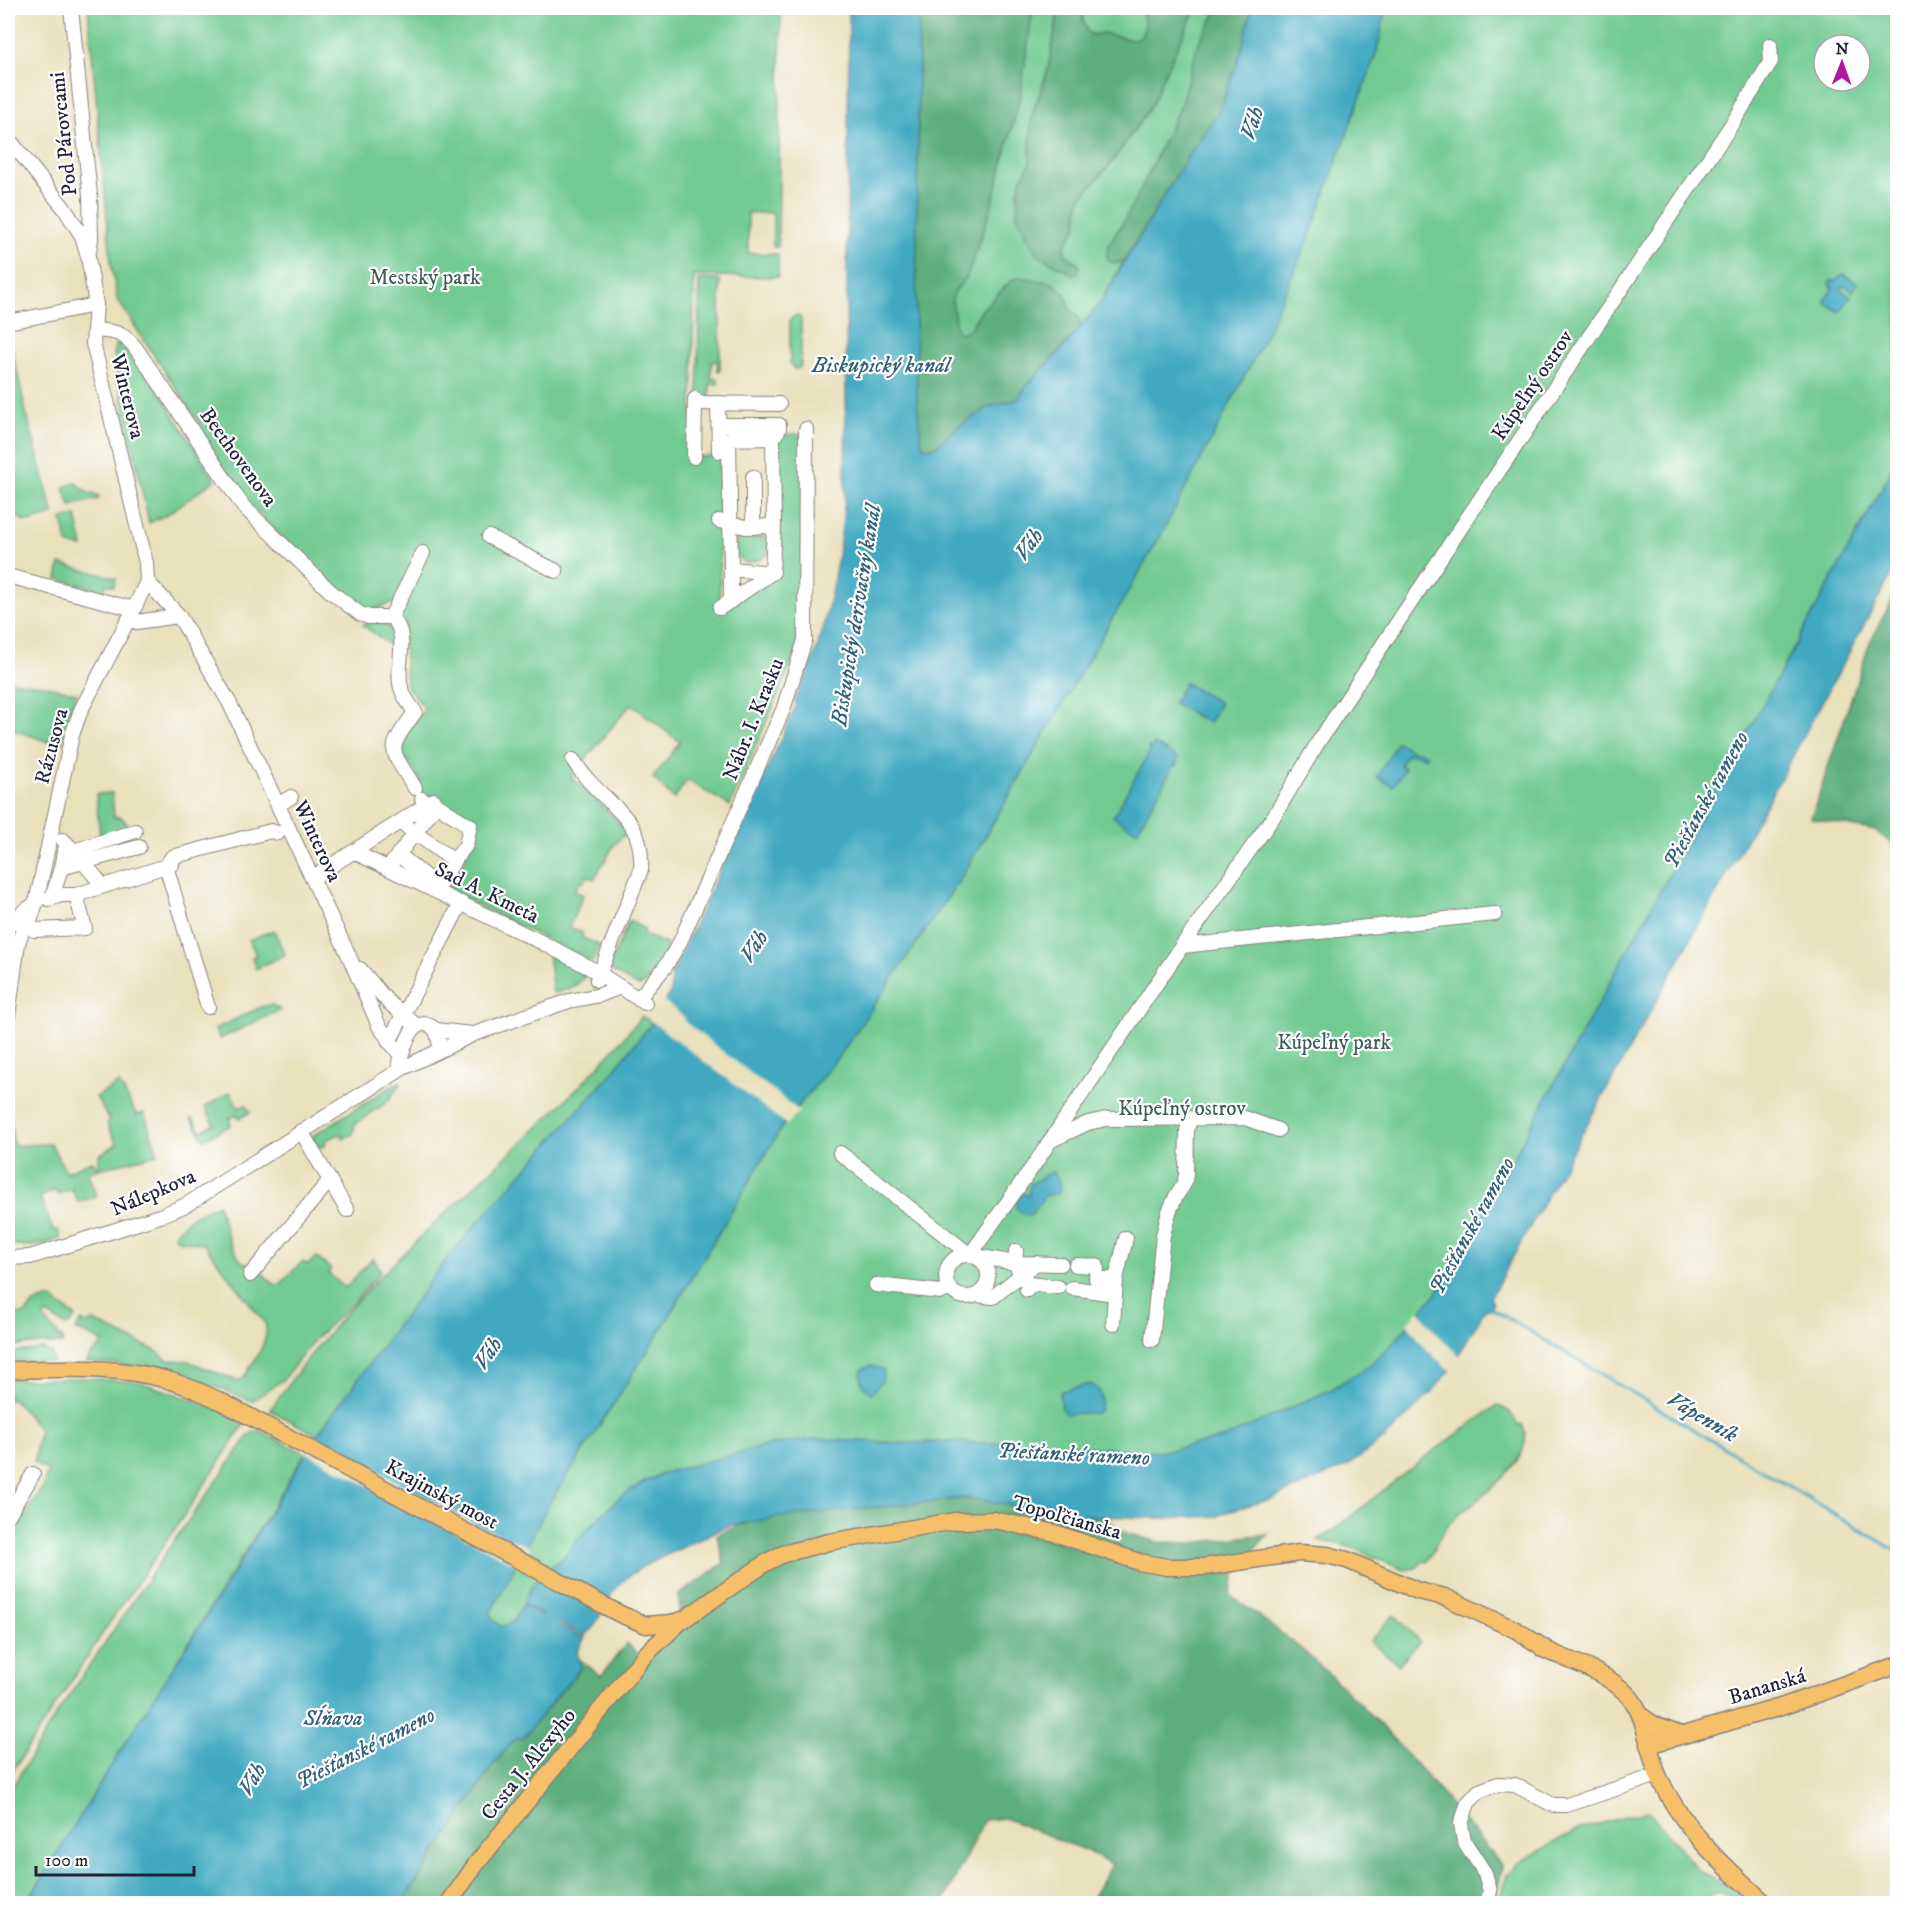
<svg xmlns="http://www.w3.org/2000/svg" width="1905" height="1911" viewBox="0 0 1905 1911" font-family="'IM FELL DW Pica',serif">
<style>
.green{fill:#71ca91;stroke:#4a7666;stroke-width:1.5;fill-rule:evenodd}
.forest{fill:#5cae7b;stroke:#3f685b;stroke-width:1.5}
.water{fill:#41a9c1;stroke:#32667e;stroke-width:1.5}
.pier{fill:#e9e0bc}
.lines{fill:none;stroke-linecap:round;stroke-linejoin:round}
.stream{stroke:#41a9c1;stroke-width:3}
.river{stroke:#41a9c1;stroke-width:20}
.minor-casing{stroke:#86817c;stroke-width:16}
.major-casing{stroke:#86817c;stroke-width:19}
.minor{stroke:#fff;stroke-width:14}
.major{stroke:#f6c06b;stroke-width:16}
.labels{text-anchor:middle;stroke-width:4.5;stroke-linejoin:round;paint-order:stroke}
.street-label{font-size:21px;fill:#22223b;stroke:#fff}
.park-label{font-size:21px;fill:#3e5d59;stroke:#fff}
.water-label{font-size:22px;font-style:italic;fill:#305f77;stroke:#fff}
</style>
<rect width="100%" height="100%" fill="#fff"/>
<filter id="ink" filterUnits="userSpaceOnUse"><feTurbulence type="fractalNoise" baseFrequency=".0167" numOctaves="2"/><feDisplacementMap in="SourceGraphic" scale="12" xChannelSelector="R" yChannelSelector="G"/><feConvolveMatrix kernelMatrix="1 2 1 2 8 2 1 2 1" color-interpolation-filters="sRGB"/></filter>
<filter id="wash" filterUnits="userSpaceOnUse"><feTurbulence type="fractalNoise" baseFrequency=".008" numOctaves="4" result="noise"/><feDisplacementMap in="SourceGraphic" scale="24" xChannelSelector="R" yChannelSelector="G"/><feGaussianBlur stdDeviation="1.35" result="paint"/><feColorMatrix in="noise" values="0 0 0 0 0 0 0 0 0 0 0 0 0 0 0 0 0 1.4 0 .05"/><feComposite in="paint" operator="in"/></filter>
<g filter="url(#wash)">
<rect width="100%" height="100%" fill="#e9e0bc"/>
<!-- green -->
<g class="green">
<path d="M88 8H781L778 247H773V213H748V253L778 254V277L694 276 692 437 694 457 719 456 720 607 779 569 777 435 806 434 801 641 730 806 687 780 674 799 653 778 680 742 631 704 571 777 617 820 626 833 614 845 594 879 587 876 584 882 580 881 575 891 583 895 569 927 583 933 581 937 599 945 592 962 447 890 477 835 467 821 426 799 418 784 421 782 399 748V741L425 708 406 686 403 621 399 616V608L391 603 368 612 321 578 248 502 223 469 195 417 117 299 111 262Z"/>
<path d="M1033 8H1059L1048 70 1031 118 1030 164 1020 182 1017 192 1025 235 1078 263 1065 254 1064 247 1077 226 1079 203 1083 195 1112 162 1153 103 1162 79 1196 8H1219L1198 44 1181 104 1140 191 1121 226 1108 245 1109 261 1114 263 1123 262 1100 303 1080 328C1081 317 1074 315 1068 307L1067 297 1013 279 981 311 970 329 961 333 956 330 952 299 955 291 967 276 971 266 990 211 1020 97Z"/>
<path d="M1083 8H1142L1145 27 1141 36 1132 40 1103 33 1094 35 1088 33 1083 21Z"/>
<path d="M1386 8H1897V461L1471 1235 1436 1294 1392 1344 1372 1364 1332 1389 1222 1439 1159 1452 1060 1445 953 1442 901 1443 814 1439 770 1445 664 1473 644 1482 620 1497 577 1540 561 1560 550 1567 532 1586 516 1619 507 1626H500L492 1619 491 1612 549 1504 659 1333 783 1125 842 1052 961 878 1161 535 1308 240 1377 51ZM1824 45H1860V81H1824Z"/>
<path d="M699 279 720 280V371H718L717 361H712L711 378 718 379V384H710V399H698Z"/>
<path d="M797 315 801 319V365L799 368 794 369 790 363V319Z"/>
<path d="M8 338H10L25 408 53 513V515C26 522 26 529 8 505Z"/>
<path d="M120 343 126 345 162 396 215 480 169 513 149 523 118 379 114 351 116 345Z"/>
<path d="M76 483 90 494 98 495 99 499 70 506 64 488 66 486Z"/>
<path d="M76 516 83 547 68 545 62 519Z"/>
<path d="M766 528 767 534 752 537 741 533 753 539 765 537 768 538V554L759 560 745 563 736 554V535L738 533 736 532Z"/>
<path d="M60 564 116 578 114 586 106 584 104 591 57 579Z"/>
<path d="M371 620C385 623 395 626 397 642L393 648 363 625Z"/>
<path d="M8 681 43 685 77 693 70 711 61 746 8 728Z"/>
<path d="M112 793 114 817H121L130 827 100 837 96 794Z"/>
<path d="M629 921 645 929 643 934 668 945 653 978 640 986 633 984 608 968Z"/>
<path d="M274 930 285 955 256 969 252 957 256 955 249 940Z"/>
<path d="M548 953 586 974C579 985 566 991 553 993Z"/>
<path d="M272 1005 280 1010 220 1039 215 1029 263 1006Z"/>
<path d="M642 1016 652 1023 608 1077 451 1253 317 1435 270 1410C301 1365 336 1322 374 1283 462 1192 563 1114 642 1016Z"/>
<path d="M400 1081 401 1083 387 1102 355 1124 353 1134 343 1139 342 1134H340L326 1140 325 1146 319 1147 314 1144 312 1136Z"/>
<path d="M119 1083 137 1115 144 1113 158 1154 99 1169V1155L117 1144 107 1124 110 1121 96 1097Z"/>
<path d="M230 1092 239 1108 246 1105 250 1112 239 1119 236 1115 229 1119 231 1125 204 1139 191 1119 193 1118 201 1131 214 1124 205 1107Z"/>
<path d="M11 1119 13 1145 51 1144 66 1172 92 1161 99 1169 88 1173 96 1196 78 1202 72 1189 57 1194 55 1190 40 1197 53 1230H58L61 1238C44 1245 26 1249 8 1243V1126Z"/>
<path d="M218 1204 230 1244 241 1261 262 1273 274 1284 279 1285 302 1262 308 1265 316 1257 331 1269 328 1273 345 1288 373 1258 381 1271 354 1302 315 1339 284 1379 252 1401 177 1372 145 1367 87 1362C89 1351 100 1351 103 1342L76 1330 82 1321 85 1324 94 1321 156 1351 168 1360 188 1361 235 1380 238 1381 244 1377C253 1362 271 1340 265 1323L204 1244 178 1240 174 1235 189 1218Z"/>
<path d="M47 1299H52L76 1317 71 1323 66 1326 47 1314 43 1318 63 1340 62 1344H29L8 1348V1325L12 1315 25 1314 35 1303Z"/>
<path d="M42 1349 52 1353 53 1362 8 1360V1353Z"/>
<path d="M87 1378 140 1382 213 1407 245 1423 181 1520 108 1625 8 1778V1538L42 1489 48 1471 34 1462 39 1429 14 1400H8V1380Z"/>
<path d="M1498 1405 1510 1412 1518 1425 1522 1424C1541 1462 1473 1499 1451 1522 1441 1533 1434 1549 1427 1562L1423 1561 1416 1568 1404 1570 1351 1547 1317 1540 1327 1535 1424 1458Z"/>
<path d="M259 1430 305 1453C214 1605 119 1753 26 1903H8V1794L56 1715 169 1548 250 1434Z"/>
<path d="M1394 1614 1420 1642 1398 1665 1370 1641Z"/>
<path d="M1648 1811 1698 1870 1744 1897 1741 1900 1718 1892 1685 1904 1500 1903 1507 1874 1518 1863 1577 1830Z"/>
</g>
<!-- forest -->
<g class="forest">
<path d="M919 8H1033L1020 97 990 211 971 266 967 276 955 291 952 299 956 330 961 333 970 329 981 311 1013 279 1021 277 1053 283 1058 287 1067 297 1070 310C1077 314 1081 319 1080 328L1026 387 1018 399 989 407 955 429 937 446 930 448H924L921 443 917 403 916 319Z"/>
<path d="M1059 8H1083V21L1088 33 1094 35 1103 33 1132 40 1141 36 1145 27 1142 8H1196L1162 79 1153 103 1112 162 1083 195 1079 203 1077 226 1064 247 1065 254 1080 266 1077 274 1074 275 1037 255 1016 213 1020 182 1030 164 1031 118 1048 70Z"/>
<path d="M1219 8H1252L1241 52 1220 110 1188 156 1165 196 1123 262 1114 263 1109 261 1107 256 1108 245 1121 226 1140 191 1181 104 1198 44Z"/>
<path d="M1897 591V848L1876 831 1811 818 1870 642Z"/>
<path d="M1010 1499 1103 1517 1126 1533 1159 1542 1193 1543 1268 1534 1236 1571 1230 1595C1257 1615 1285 1634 1310 1657 1381 1719 1442 1794 1502 1866L1496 1903H1089L1112 1865 1089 1852 1004 1818 984 1820 943 1903 402 1904 493 1765 515 1739H522L581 1667 577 1657 601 1676 627 1643 643 1660 680 1624 679 1595 724 1563 717 1535C735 1525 752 1522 773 1517 851 1499 931 1500 1010 1499Z"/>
</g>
<!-- water -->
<g class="water">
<path d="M849 8H919L916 319 917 403 921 443 924 447 930 448 937 446 955 429 989 407 1018 399 1026 387 1064 347 1100 303 1188 156 1220 110 1241 52 1252 8H1386L1377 51 1308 240 1262 343 1161 535 961 878 842 1052 783 1125 659 1333 549 1504 495 1604 491 1612 492 1619 500 1626C513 1626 517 1616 523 1605L550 1620 545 1635H549L557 1624 584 1639 577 1652 581 1667 522 1739H515L493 1765 402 1903 26 1904 132 1732 228 1582 317 1435 451 1253 608 1077 652 1023 671 992V975L783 735 796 705 795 701C801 686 810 670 815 654 832 603 840 551 845 498Z"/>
<path d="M1843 274 1858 283 1853 291 1845 286 1841 287 1842 291 1851 296 1841 311H1838L1824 302 1833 288 1829 283 1831 280 1836 281Z"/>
<path d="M1897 461V564L1777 785 1490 1298 1493 1303 1491 1308 1484 1311 1448 1373 1432 1392 1384 1439 1349 1465 1272 1499 1232 1510 1218 1516 1160 1518 1096 1516 1056 1512 965 1498 780 1517 727 1526 644 1566 624 1580 613 1592 592 1630 587 1632 585 1637 558 1622V1617L555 1615 550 1618 523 1604 532 1586 550 1567 561 1560 577 1540 620 1497 644 1482 664 1473 770 1445 814 1439 901 1443 953 1442 1060 1445 1159 1452 1222 1439 1332 1389 1372 1364 1392 1344 1436 1294 1471 1235Z"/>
<path d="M1185 683 1220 703 1209 723 1173 703Z"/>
<path d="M1397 742 1413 751H1419L1427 755 1425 758 1419 755 1407 754 1400 765 1405 769 1393 786 1377 777Z"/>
<path d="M1154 744 1178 758 1176 762 1178 763 1177 766 1174 765 1137 831 1113 817 1150 751 1148 750 1149 747 1152 748Z"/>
<path d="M1054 1172C1059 1179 1062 1186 1058 1194L1045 1195 1031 1215 1023 1214 1016 1209C1017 1202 1017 1197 1023 1193L1028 1196 1030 1195 1028 1192 1031 1183C1039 1181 1046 1172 1054 1172Z"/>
<path d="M870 1366 884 1369 882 1381 872 1393C862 1388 859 1380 862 1369Z"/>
<path d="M1090 1384C1103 1389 1102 1398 1100 1410L1096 1413 1066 1414 1063 1411 1059 1396 1061 1391Z"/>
</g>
<!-- pier -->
<g class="pier">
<path d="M662 1000 684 1017 685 1022 799 1111 787 1125 650 1020Z"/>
<path d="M1419 1310 1437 1335 1461 1357 1452 1372 1427 1350 1407 1323Z"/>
<path d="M313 1436 479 1526 529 1547 518 1566 303 1451Z"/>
</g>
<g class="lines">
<!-- stream -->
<path class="stream" d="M1491 1308 1898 1552"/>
<!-- river -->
<path class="river" d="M535 1650 565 1593"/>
</g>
</g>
<g filter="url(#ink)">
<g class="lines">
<defs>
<g id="minor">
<path d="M71 8 90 195 91 239 89 251"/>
<path d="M8 138 64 208 82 236 88 256 96 305 93 343 146 563 147 581 134 609 81 710 72 735 36 903 30 921 22 932 18 943 8 1016"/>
<path d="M8 322 96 305"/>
<path d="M95 330C115 332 121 331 135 347L243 506 330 591 360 614 369 617H391"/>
<path d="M695 403 779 404"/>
<path d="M718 403 719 451"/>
<path d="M719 425H779"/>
<path d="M773 438 729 439 731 569 772 573 774 526 773 438 779 429"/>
<path d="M694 457 695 399"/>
<path d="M753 477V527"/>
<path d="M719 521 746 527 774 526"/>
<path d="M489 537 556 571"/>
<path d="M731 569V601"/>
<path d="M8 576 134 609"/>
<path d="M147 581 179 616 230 704 349 956 379 1026 401 1056"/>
<path d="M720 608 773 572"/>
<path d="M136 622 179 616"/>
<path d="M573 760C578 767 583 775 590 782 618 813 644 822 641 870L597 980"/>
<path d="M415 788C389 746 386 753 415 712 411 706 405 699 402 691 393 668 412 635 391 617L423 553"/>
<path d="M431 801 465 823 469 828"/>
<path d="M278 805 291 797"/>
<path d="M407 827 454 861"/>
<path d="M63 840 74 851 135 831"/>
<path d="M354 852 543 943 592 969 645 1003"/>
<path d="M398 854 428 879 425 886"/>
<path d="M61 868 64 852 74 851 103 886"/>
<path d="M388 868 431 812 422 799"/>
<path d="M312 878 434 800"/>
<path d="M436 891 454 861 466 845 470 825"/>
<path d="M52 898 61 868 139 847"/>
<path d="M48 899 62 895H76L172 864"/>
<path d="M14 923 23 912 36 903"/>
<path d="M34 930 85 928 76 895"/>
<path d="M1182 946 1495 914"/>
<path d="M360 969 388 1002 417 1026"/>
<path d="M638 999 665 967 680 942 783 710 805 640 806 429"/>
<path d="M208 1007 166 866 172 857 271 831 278 833"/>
<path d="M436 1030 472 1034"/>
<path d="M389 1042 461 903"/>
<path d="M399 1062C405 1046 413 1010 436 1030L441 1049"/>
<path d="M301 1131 347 1210"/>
<path d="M1050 1141 1088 1123 1106 1119 1245 1118 1278 1130"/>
<path d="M840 1153 970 1255 1015 1263 1061 1264"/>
<path d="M1016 1251C1015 1265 1018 1273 1028 1284L1027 1290"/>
<circle cx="967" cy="1276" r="21"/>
<path d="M970 1255 1036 1162 1182 946 1274 816 1317 744 1417 593 1734 121 1771 61 1770 45"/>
<path d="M8 1258 30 1257 160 1216 186 1205 403 1068 474 1034 569 1001 600 995 620 987"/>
<path d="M1076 1265 1097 1266 1096 1279H1116"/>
<path d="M250 1275 330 1180"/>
<path d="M1028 1284 1058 1287"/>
<path d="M876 1285 941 1292 950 1289"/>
<path d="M1072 1288 1115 1294"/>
<path d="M977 1295 993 1297 1036 1263"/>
<path d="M1113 1324 1116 1279 1126 1238"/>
<path d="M1152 1340 1163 1235 1169 1212 1176 1196 1184 1184 1186 1175 1187 1131 1190 1118"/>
<path d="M8 1516 33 1474"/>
<path d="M1487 1904 1490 1891 1485 1873 1464 1841 1461 1824 1468 1803 1479 1791 1498 1784 1515 1785 1553 1805H1567L1658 1775"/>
</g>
<g id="major">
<path d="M8 1370C61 1369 117 1365 168 1380 188 1386 206 1394 224 1403L620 1614 646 1625 671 1623 683 1620 767 1562 783 1554 829 1542 955 1521 994 1520 1055 1533 1139 1562 1167 1567H1204L1299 1553 1327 1555 1347 1560 1418 1591 1445 1597 1516 1630 1552 1653"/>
<path d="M1543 1649C1571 1661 1606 1672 1627 1694 1647 1714 1647 1750 1658 1775 1681 1828 1724 1866 1766 1904"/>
<path d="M1640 1715 1656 1726 1681 1735"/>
<path d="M1648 1745 1781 1707 1898 1665"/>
<path d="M448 1904 477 1863 645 1655 682 1620"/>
</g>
</defs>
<!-- minor casing -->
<use href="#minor" class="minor-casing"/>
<!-- major casing -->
<use href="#major" class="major-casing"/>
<!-- minor -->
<use href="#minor" class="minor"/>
<!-- major -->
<use href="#major" class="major"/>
</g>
</g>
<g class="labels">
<!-- street labels -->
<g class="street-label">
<text transform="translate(63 134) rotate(-96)" y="7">Pod Párovcami</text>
<text transform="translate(1532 385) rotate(-56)" y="7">Kúpeľný ostrov</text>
<text transform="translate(128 396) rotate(76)" y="7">Winterova</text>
<text transform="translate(239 457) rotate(54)" y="7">Beethovenova</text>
<text transform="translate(753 719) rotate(-68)" y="7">Nábr. I. Krasku</text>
<text transform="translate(51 746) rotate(-75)" y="7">Rázusova</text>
<text transform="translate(318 841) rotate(65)" y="7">Winterova</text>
<text transform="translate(487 892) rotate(26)" y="7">Sad A. Kmeťa</text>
<text transform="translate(153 1192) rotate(-23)" y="7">Nálepkova</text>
<text transform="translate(442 1494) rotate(28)" y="7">Krajinský most</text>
<text transform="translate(1067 1517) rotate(16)" y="7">Topoľčianska</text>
<text transform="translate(1767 1686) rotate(-17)" y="7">Bananská</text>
<text transform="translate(528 1764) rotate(-51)" y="7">Cesta J. Alexyho</text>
</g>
<!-- park labels -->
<g class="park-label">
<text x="425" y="284">Mestský park</text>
<text x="1334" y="1049">Kúpeľný park</text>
<text x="1182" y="1115">Kúpeľný ostrov</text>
</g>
<!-- water labels -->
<g class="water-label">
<text transform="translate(1251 123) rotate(-73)" y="8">Váh</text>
<text x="881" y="372">Biskupický kanál</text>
<text transform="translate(1028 544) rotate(-55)" y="8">Váh</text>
<text transform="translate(855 615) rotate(-81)" y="8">Biskupický derivačný kanál</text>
<text transform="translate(1705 799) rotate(-61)" y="8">Piešťanské rameno</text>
<text transform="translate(753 946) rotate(-57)" y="8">Váh</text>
<text transform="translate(1471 1225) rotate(-61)" y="8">Piešťanské rameno</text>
<text transform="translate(487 1353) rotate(-57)" y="8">Váh</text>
<text transform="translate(1703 1416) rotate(31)" y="8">Vápenník</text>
<text transform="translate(1074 1453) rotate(3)" y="8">Piešťanské rameno</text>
<text x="333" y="1725">Sĺňava</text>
<text transform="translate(365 1747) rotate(-27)" y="8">Piešťanské rameno</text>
<text transform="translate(251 1779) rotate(-61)" y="8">Váh</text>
</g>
</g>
<!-- margin -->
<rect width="1905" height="1911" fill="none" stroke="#fff" stroke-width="30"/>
<!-- north arrow -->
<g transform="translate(1842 63) rotate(1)"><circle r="28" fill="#ffffff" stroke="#a7a7b1" stroke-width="1.5"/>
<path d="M0-4.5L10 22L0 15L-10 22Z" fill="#b5179e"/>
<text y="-9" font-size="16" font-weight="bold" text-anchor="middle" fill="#22223b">N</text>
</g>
<!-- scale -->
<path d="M36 1866v9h158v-9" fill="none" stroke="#22223b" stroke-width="3"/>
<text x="45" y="1866" font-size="18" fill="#22223b" stroke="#ffffff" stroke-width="4.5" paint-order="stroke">100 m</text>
</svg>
